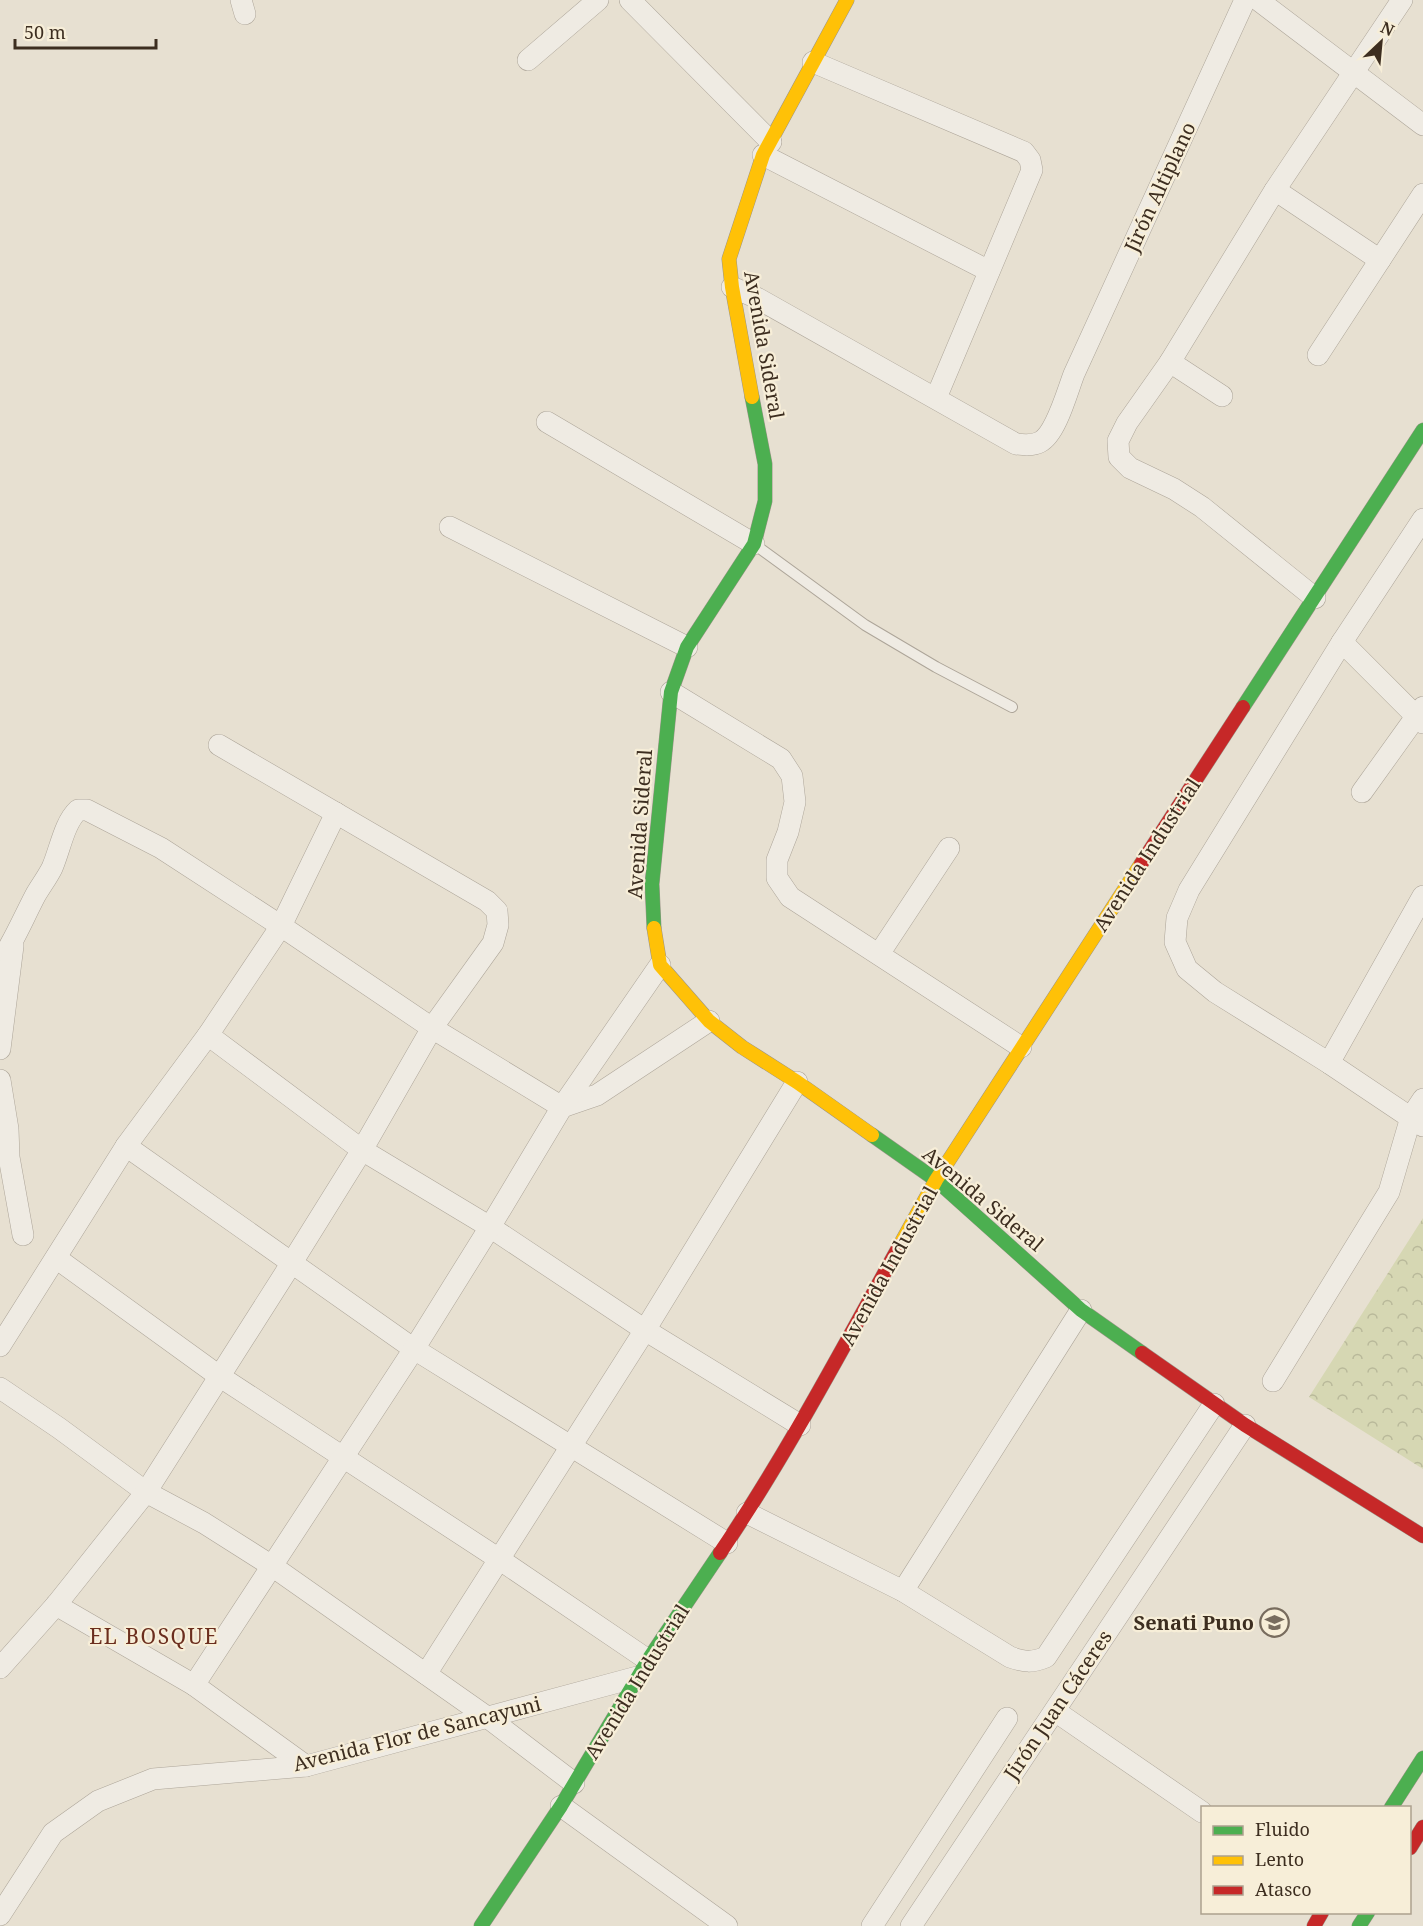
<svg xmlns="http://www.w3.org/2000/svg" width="1423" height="1926" viewBox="0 0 1423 1926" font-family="'Noto Serif',serif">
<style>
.park{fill:url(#park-crowns)}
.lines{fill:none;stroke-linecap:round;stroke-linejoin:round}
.lane-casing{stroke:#ada599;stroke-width:12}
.street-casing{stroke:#ada599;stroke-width:22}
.fast-casing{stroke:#9c958a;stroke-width:15}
.slow-casing{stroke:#9c958a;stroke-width:15}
.jam-casing{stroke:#9c958a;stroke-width:15}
.lane{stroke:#efebe3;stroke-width:10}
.street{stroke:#efebe3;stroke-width:21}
.fast{stroke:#4caf50;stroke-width:14}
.slow{stroke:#ffc107;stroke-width:14}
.jam{stroke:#c62828;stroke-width:14}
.labels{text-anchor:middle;stroke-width:4.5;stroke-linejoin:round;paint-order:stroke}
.street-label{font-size:20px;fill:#3d2e20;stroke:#f7eed8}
.poi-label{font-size:20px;font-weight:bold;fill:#3d2e20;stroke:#f7eed8;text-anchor:end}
.neighbourhood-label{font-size:21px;letter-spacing:1.5px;fill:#6b2e1e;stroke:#f7eed8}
</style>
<defs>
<pattern id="park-crowns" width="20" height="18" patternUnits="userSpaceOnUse" patternTransform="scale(1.5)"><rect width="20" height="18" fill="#d6d7b3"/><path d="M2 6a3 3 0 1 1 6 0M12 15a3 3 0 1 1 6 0" fill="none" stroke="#b9b99a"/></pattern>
</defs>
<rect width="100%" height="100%" fill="#e7e0d1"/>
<!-- park -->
<path class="park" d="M1423 1218V1469L1309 1397Z"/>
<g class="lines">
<defs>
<path id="lane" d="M754 544 865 625 936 667 1012 707"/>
<g id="street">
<path d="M241 0 245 14"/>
<path d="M630 0 771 142"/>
<path d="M1258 0 1423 125"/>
<path d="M528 60 598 0"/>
<path d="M813 62 1024 152 1030 160 1032 170 936 398"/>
<path d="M763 155 989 271"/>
<path d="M1275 190 1380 260"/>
<path d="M732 287 757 298 1016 444C1024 445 1032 446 1040 442 1056 434 1067 392 1074 374L1245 0"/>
<path d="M1318 355 1423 194"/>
<path d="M1170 362 1222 396"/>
<path d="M547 422 754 544"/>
<path d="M1423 519 1342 642 1189 890 1177 918 1175 942 1187 969 1215 992 1329 1063 1423 1126"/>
<path d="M450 527 687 647"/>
<path d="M1315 598 1202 507 1174 489 1130 468 1119 457 1118 441 1127 423 1170 362 1275 190 1402 0"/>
<path d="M1342 642 1423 723"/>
<path d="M671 692 781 759 792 776 795 802 788 832 777 860V878L790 897 1021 1047"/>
<path d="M1362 792 1423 707"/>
<path d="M879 954 949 848"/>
<path d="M0 962C14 941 23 919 35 896 40 887 47 878 52 868 60 850 64 823 78 810H87L161 848 281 926 432 1028 562 1107 597 1095 709 1021"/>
<path d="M208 1035 362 1150 490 1227 645 1330 800 1425"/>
<path d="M0 1049 13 946"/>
<path d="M1329 1063 1423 896"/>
<path d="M0 1080 8 1129 9 1157 23 1235"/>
<path d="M126 1146 414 1349 727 1543"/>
<path d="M56 1258 219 1376 499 1559 648 1660"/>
<path d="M0 1346 126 1146 208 1035 281 926 336 813"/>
<path d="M1273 1381 1389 1192 1411 1117 1423 1099"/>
<path d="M0 1388 59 1428 146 1492 204 1523 272 1566 487 1717 574 1783"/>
<path d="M747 1513 903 1591 1010 1657C1024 1662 1032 1663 1046 1657L1214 1404"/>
<path d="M903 1591 1081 1310"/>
<path d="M56 1605 194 1685 306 1766"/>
<path d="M0 1668 56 1605 146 1492 291 1264 362 1150 432 1028 493 943 498 925 497 911 487 901 219 745"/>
<path d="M426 1674 645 1330 797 1082"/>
<path d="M194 1685 414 1349 490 1227 562 1107 660 965"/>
<path d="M1055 1711 1202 1812"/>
<path d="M561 1806 727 1926"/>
<path d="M0 1915 53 1833 98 1801 153 1779 306 1766 637 1677"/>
<path d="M872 1926 1007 1718"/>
<path d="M911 1926 1245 1425"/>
</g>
<g id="fast">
<path d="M1243 707 1423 430"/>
<path d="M654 928 652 884 671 692 687 647 754 544 765 501V464L752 397"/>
<path d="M872 1135 936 1180 1081 1310 1142 1353"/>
<path d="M1391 1808 1423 1758"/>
<path d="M481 1926 561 1806 648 1660 720 1553"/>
<path d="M1359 1926 1368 1912"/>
</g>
<g id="slow">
<path d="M752 397 732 287 729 259 763 155 847 0"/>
<path d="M654 928 660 965 709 1021 742 1047 797 1082 872 1135"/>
<path d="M900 1245 936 1180 1141 864"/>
</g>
<g id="jam">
<path d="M1141 864 1243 707"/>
<path d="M1142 1353 1245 1425 1423 1536"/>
<path d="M720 1553C787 1454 842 1349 900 1245"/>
<path d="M1410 1848 1423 1827"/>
<path d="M1314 1926 1322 1912"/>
</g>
</defs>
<!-- lane casing -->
<use href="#lane" class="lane-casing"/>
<!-- street casing -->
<use href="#street" class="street-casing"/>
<!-- fast casing -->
<use href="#fast" class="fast-casing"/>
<!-- slow casing -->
<use href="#slow" class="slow-casing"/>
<!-- jam casing -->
<use href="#jam" class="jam-casing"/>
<!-- lane -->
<use href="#lane" class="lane"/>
<!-- street -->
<use href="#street" class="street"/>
<!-- fast -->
<use href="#fast" class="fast"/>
<!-- slow -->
<use href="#slow" class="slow"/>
<!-- jam -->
<use href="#jam" class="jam"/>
</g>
<!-- icons -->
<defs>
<symbol id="university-ring" viewBox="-11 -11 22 22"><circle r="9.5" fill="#f7eed8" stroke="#786c5e" stroke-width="1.5"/><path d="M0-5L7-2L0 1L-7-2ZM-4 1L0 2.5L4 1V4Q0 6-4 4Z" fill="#786c5e"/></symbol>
</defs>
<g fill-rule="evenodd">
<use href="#university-ring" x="1258" y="1606" width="33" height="33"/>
</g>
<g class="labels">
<!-- street labels -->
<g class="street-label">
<text transform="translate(1160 187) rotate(-65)" y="7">Jirón Altiplano</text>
<text transform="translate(764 345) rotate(80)" y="7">Avenida Sideral</text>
<text transform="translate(640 824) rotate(-86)" y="7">Avenida Sideral</text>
<text transform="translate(1147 855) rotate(-57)" y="7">Avenida Industrial</text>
<text transform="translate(983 1199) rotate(40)" y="7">Avenida Sideral</text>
<text transform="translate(889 1266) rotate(-61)" y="7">Avenida Industrial</text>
<text transform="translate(637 1682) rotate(-58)" y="7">Avenida Industrial</text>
<text transform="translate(1058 1705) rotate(-56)" y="7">Jirón Juan Cáceres</text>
<text transform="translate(417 1734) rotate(-14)" y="7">Avenida Flor de Sancayuni</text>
</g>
<!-- poi labels -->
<g class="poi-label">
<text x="1254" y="1630">Senati Puno</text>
</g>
<!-- neighbourhood labels -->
<g class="neighbourhood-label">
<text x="154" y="1644">EL BOSQUE</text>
</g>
</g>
<!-- legend -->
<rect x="1201" y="1806" width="210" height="108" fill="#f7eed8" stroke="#ada18e" stroke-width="1.5"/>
<rect x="1213" y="1826" width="30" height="9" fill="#4caf50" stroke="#ada18e" stroke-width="1.5"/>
<text x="1255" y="1836" font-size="18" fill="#3d2e20">Fluido</text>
<rect x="1213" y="1856" width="30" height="9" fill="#ffc107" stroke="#ada18e" stroke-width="1.5"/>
<text x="1255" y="1866" font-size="18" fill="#3d2e20">Lento</text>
<rect x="1213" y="1886" width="30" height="9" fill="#c62828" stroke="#ada18e" stroke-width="1.5"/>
<text x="1255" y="1896" font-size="18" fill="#3d2e20">Atasco</text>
<!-- north arrow -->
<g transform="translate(1381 42) rotate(26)" stroke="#f7eed8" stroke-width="4.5" paint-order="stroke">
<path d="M0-4.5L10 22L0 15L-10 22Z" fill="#3d2e20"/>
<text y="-9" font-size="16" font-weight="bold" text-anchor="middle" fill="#3d2e20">N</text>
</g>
<!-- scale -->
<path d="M15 39v9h141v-9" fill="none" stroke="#3d2e20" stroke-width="3"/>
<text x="24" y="39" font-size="18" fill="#3d2e20" stroke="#f7eed8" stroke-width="4.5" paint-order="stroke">50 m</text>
</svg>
